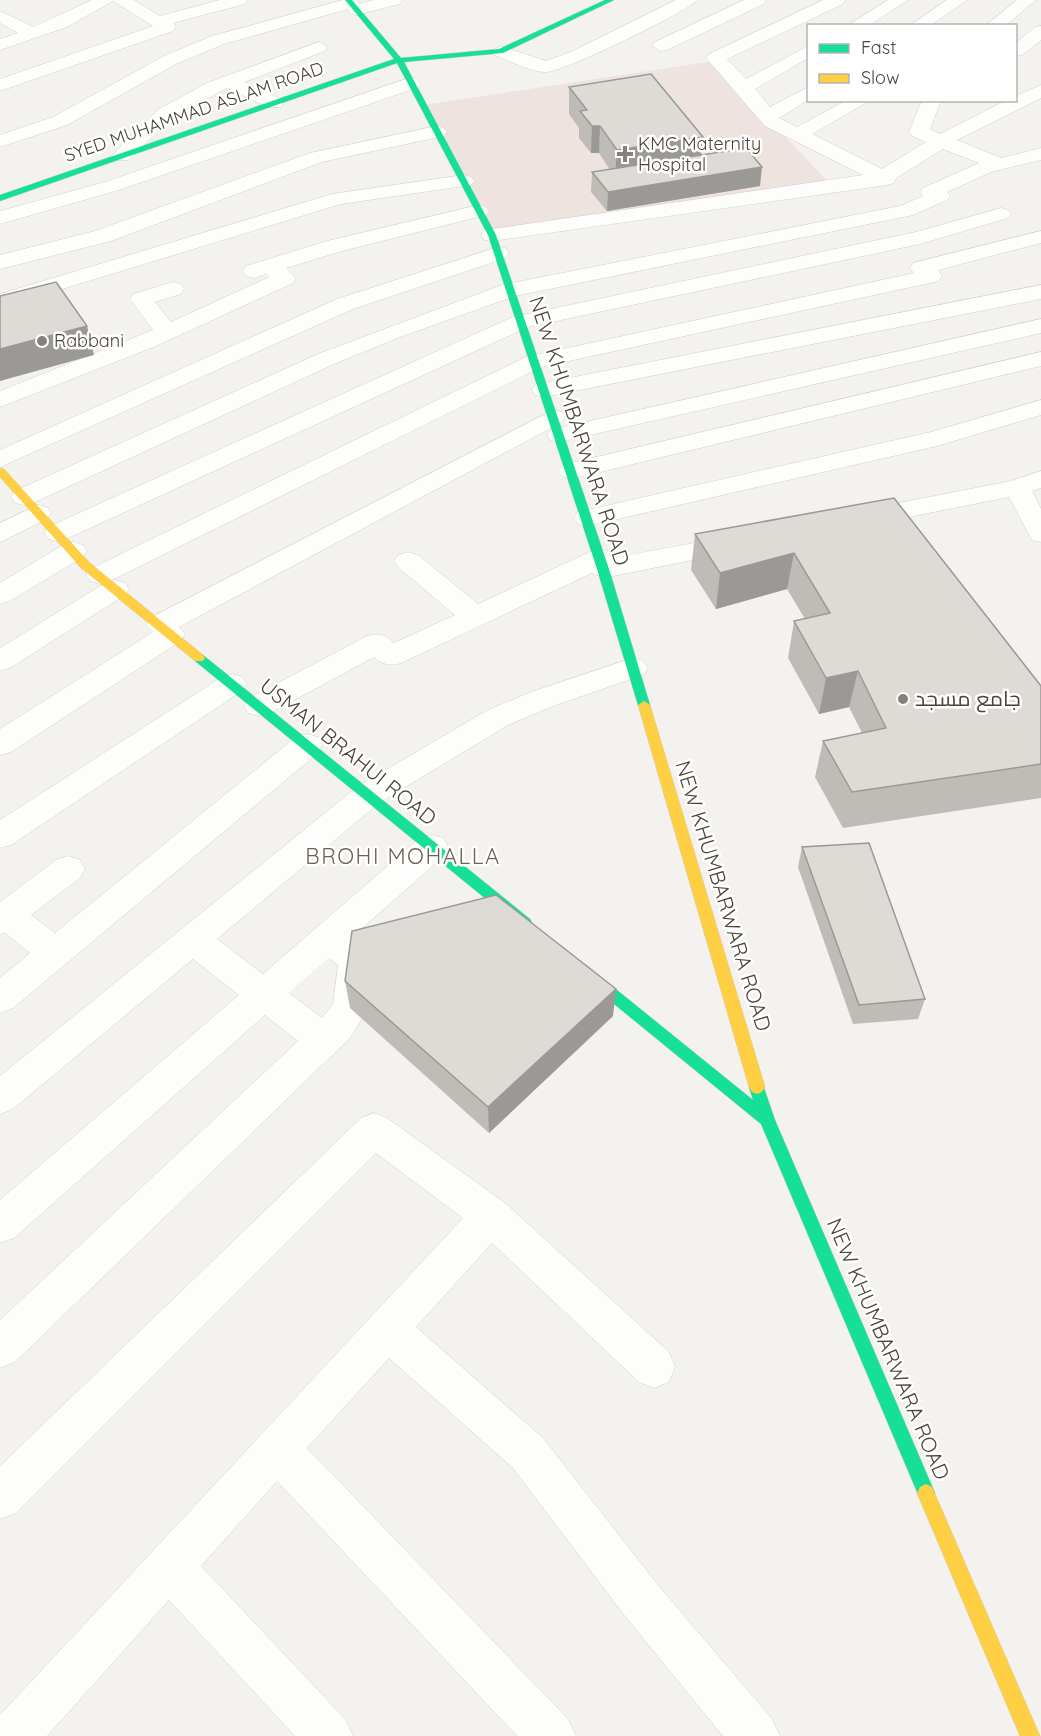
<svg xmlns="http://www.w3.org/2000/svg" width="1041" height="1736" viewBox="0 0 1041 1736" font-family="Quicksand,Cairo,sans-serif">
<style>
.medical{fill:#eee3df}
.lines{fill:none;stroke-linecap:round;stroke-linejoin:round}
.street-casing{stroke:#d2d0cb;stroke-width:1}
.fast-casing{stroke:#d3cfc5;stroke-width:1}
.slow-casing{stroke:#d3cfc5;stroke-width:1}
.street{fill:#fdfdfc;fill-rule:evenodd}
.fast{fill:#16e098;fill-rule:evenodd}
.slow{fill:#ffcf43;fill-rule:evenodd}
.wall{fill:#bfbcb8}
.shaded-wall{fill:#9b9996}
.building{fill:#dedbd6;stroke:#9b9996;stroke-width:1.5}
.poi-dot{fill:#868178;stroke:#fff;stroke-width:2}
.labels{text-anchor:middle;stroke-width:5;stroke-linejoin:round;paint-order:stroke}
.far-street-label{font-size:18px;fill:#4b4439;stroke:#fff}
.far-poi-label{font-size:18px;fill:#4b4439;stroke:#fff;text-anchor:start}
.street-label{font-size:21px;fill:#4b4439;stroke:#fff}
.poi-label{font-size:21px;fill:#4b4439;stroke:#fff;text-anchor:start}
.neighbourhood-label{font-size:22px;letter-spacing:1.5px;fill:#6e6250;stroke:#fff}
</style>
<rect width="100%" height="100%" fill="#f4f2ee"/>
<!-- medical -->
<path class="medical" d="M714 61 831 185 492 235 424 105Z"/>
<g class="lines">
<defs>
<g id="street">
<path d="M92 0H133L160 16 220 0H247L245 4 173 23 176 27 173 31 0 91V79L153 26 113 1 67 27 0 50V39L18 33 0 23V11L33 27Z"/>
<path d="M343 0H357L359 4 374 0H402L400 4 356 15 350 14 348 9 224 44 176 64 67 125 0 147V135L53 117 164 56 212 36Z"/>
<path d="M676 0H697C689 11 563 72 547 72 531 73 509 60 494 55L491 51 500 46 546 61 573 51Z"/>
<path d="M744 0H766L764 4 667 50 661 51 652 46 655 42Z"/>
<path d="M823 0H845L843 4 727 59 746 79 808 46V58L755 89 770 107 808 87V100L779 118 797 127 847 100H871L812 134 882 169 926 142 912 136 909 132 922 100H941L930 129 940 134 1007 100H1016V96L1041 85V98L957 140 1001 158 1041 148V160L991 172 947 192 950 196 947 200 913 215 515 296 400 337 334 364 33 503 24 505 15 503 11 497 15 491 318 354 502 285 900 206 923 196 920 192 923 188 979 163 943 149 896 178 894 183 887 185 492 241 484 240 481 235 484 230 492 229 863 175 765 126 706 58 709 54Z"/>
<path d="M888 0H908L868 26H847Z"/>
<path d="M947 0H967L930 26H909Z"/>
<path d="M1017 0H1036L1005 26H985Z"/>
<path d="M1041 26V40L1022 55 1016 56V43L1035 27Z"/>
<path d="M319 42 328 47 325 51 244 82 281 99 283 103 281 107H267L227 88 173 117 128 160H114L111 156 159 109 207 83Z"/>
<path d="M412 77 421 83 419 87 119 190 0 224V211L105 182Z"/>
<path d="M437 126 444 128 447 132 444 136 322 162 111 241 0 269V255L95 231 310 153Z"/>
<path d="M464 175 471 177 474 181 471 185 341 204 0 308V294L332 194Z"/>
<path d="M479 205 486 207 489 211 486 215 342 251 286 268 296 278 293 283 156 346 0 407V391L153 330 130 299 133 294 173 282 181 284 184 289 181 294 155 302 171 322 269 277 266 274 254 278 246 276 243 271 246 266 327 241Z"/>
<path d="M1001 208 1008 210 1011 214 1008 218 920 244 528 327 66 539 57 541 48 539 44 533 48 527 513 317 916 232Z"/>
<path d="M1041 231V243L938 270 942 276 939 281 541 367 110 581 100 584 90 581 86 575 90 569 526 357 914 273 910 268 913 263Z"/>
<path d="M498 247 506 248 509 253 506 258 353 309 0 467V450L337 299Z"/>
<path d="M1041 285V299L544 397 535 395 532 390 535 385 544 383Z"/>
<path d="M1041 319V333L559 442 550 440 547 435 550 430 559 428Z"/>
<path d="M1041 352V366L571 479 562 476 558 471 562 466 571 463Z"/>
<path d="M1041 400V415L937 446 587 526 578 524 574 518 578 512 587 510 931 432Z"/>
<path d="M553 410 562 412 565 417 562 422 179 627 185 634 181 641 11 752 0 755V729L153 632 146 625 150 618Z"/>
<path d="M1041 471V488L1032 491 1041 509V542L1032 540 1009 497 858 527 849 525 845 519 849 513 858 511 1011 481Z"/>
<path d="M38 505 47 507 51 513 47 519 0 542V523Z"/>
<path d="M737 535 747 537 750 543 747 549 603 578 592 573 401 663C390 666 383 665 374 657L270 713 259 716 248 713 244 706 248 699 367 636C379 633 385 634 394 643L455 615 398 567 394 561 398 555 408 552 418 555 478 604 590 552 600 549 610 552 613 558Z"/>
<path d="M73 542 83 545 87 551 83 557 10 601 0 604V583L63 545Z"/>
<path d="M115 580 125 583 129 589 125 595 10 668 0 671V648L105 583Z"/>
<path d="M633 658 643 661 648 668 643 675 553 706 508 725 379 803 217 939 263 974 420 838 432 835 444 838 448 847 444 856 352 937 368 949 373 959 368 1008 350 1038 15 1362 0 1368V1320L298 1041 265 1015 14 1238 0 1243V1200L239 995 193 959 13 1109 0 1114V1076L357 787 486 711 531 692ZM329 958 338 965 333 1004 322 1018 289 993Z"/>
<path d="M232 674 242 677 247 684 242 691 11 845 0 848V820L222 677Z"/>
<path d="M307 734 318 737 322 745 318 753 13 1008 0 1013V978L30 953 5 933 0 934V902L56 860 68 856 80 860 85 869 80 878 31 915 55 933 296 737Z"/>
<path d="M374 1113 387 1118 505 1203 669 1352 675 1367 669 1382 654 1388 639 1382 492 1243 416 1327 543 1438 657 1584 772 1719 780 1736H723L625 1616 513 1468 389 1358 307 1448 568 1719 576 1736H517L277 1481 201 1566 345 1719 353 1736H295L169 1600 47 1736H0V1715L463 1218 376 1153 16 1513 0 1519V1466L361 1118Z"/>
</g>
<g id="fast">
<path d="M345 0H352L401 58 499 49 605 0H614L503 53 404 62 496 235 609 569 650 705 648 708 644 709 638 705 597 569 488 235 397 63 0 201V195L394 59Z"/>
<path d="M199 654 203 655 530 919 532 923 530 927H520L195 661 193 658 195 655Z"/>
<path d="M581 963 586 965 753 1100 749 1087 752 1082 757 1080 762 1082 775 1120 935 1493 932 1499 926 1502 920 1499 761 1124 576 973 574 969 576 965Z"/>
</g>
<g id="slow">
<path d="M0 468 4 469 89 562 203 655 205 658 203 661H195L81 568 0 477Z"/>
<path d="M644 701 650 705 765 1087 762 1092 757 1094 752 1092 749 1087 638 705Z"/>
<path d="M926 1484 932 1487 1040 1736H1020L917 1493 920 1487Z"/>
</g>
</defs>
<!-- street casing -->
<use href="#street" class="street-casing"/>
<!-- fast casing -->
<use href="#fast" class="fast-casing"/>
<!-- slow casing -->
<use href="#slow" class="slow-casing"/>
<!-- street -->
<use href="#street" class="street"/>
<!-- fast -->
<use href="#fast" class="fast"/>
<!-- slow -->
<use href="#slow" class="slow"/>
</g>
<!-- wall -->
<g class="wall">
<path d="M569 87 703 137 701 155 760 186 607 211 591 192 592 172 610 170 599 153H591L579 138V128L569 114Z"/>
<path d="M894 498 1041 686V798L843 828 815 777 823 741 862 733 849 707 819 714 788 658 794 621 805 619 787 589 716 609 691 570 695 534Z"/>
<path d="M802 847 925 999 918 1019 853 1024 798 867Z"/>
<path d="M345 981 613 1016 489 1133 350 1008Z"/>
</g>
<!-- shaded-wall -->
<g class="shaded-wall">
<path d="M592 126H600L599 153H591Z"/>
<path d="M703 137 700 164 615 177 617 150Z"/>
<path d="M762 167 760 186 607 211 608 192Z"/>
<path d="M87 326 94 355 0 381V349Z"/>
<path d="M794 553 787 589 716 609 720 573Z"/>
<path d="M858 671 849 707 819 714 826 678Z"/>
<path d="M616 989 613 1016 489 1133 488 1107Z"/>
</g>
<!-- building -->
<g class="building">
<path d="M651 74 703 137 617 150 600 126H592L580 111 587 110 569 87Z"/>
<path d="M746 148 762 167 608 192 592 172Z"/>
<path d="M56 282 87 326 0 349V296Z"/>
<path d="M894 498 1041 686V764L852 792 823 741 886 728 858 671 826 678 794 621 830 613 794 553 720 573 695 534Z"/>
<path d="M869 843 925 999 859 1005 802 847Z"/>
<path d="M496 895 616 989 488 1107 345 981 352 931Z"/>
</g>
<!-- markers -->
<g class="poi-dot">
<path d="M622 145h6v6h6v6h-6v6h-6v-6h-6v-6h6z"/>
<circle cx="42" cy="341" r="6"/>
<circle cx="903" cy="699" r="6"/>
</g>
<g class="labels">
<!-- far-street labels -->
<g class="far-street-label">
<text transform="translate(194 112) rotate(-19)" y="6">SYED MUHAMMAD ASLAM ROAD</text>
</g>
<!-- far-poi labels -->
<g class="far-poi-label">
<text x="638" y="150">KMC Maternity<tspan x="638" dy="21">Hospital</tspan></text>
<text x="54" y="347">Rabbani</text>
</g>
<!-- street labels -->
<g class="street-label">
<text transform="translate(579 431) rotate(72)" y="7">NEW KHUMBARWARA ROAD</text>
<text transform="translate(348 752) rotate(39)" y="7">USMAN BRAHUI ROAD</text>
<text transform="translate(723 896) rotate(73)" y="7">NEW KHUMBARWARA ROAD</text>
<text transform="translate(888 1349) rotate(67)" y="7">NEW KHUMBARWARA ROAD</text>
</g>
<!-- poi labels -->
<g class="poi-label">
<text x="915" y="706">جامع مسجد</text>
</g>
<!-- neighbourhood labels -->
<g class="neighbourhood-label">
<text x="403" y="864">BROHI MOHALLA</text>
</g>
</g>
<!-- legend -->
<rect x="807" y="24" width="210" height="78" fill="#ffffff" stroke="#b7b4b0" stroke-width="1.5"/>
<rect x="819" y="44" width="30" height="9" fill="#16e098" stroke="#b7b4b0" stroke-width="1.5"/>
<text x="861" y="54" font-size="18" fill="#4b4439">Fast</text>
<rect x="819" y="74" width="30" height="9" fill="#ffcf43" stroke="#b7b4b0" stroke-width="1.5"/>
<text x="861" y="84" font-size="18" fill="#4b4439">Slow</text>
</svg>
